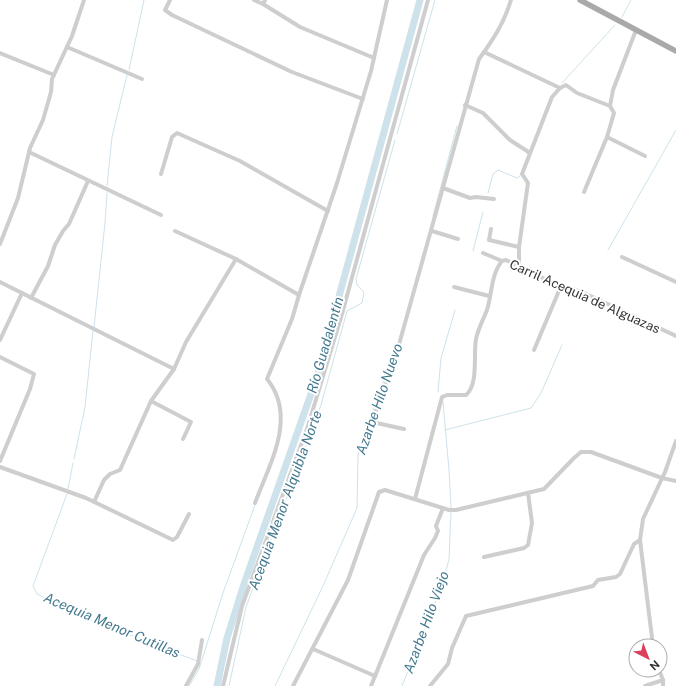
<svg xmlns="http://www.w3.org/2000/svg" width="676" height="686" viewBox="0 0 676 686" font-family="'Public Sans',sans-serif">
<style>
.lines{fill:none;stroke-linecap:round;stroke-linejoin:round}
.stream{stroke:#cde2eb;stroke-width:1}
.river{stroke:#cde2eb;stroke-width:7}
.minor{stroke:#cecece;stroke-width:4}
.major{stroke:#a9a9a9;stroke-width:5.5}
.labels{text-anchor:middle;stroke-width:4;stroke-linejoin:round;paint-order:stroke}
.street-label{font-size:13px;fill:#313131;stroke:#fff}
.water-label{font-size:14px;font-style:italic;fill:#43798f;stroke:#fff}
</style>
<rect width="100%" height="100%" fill="#fff"/>
<g class="lines">
<!-- stream -->
<g class="stream">
<path d="M622 17 631 0"/>
<path d="M129 70 144 0"/>
<path d="M562 83 615 25"/>
<path d="M397 134 435 0"/>
<path d="M107 186 112 137 127 75"/>
<path d="M488 193 493 174 498 170 517 178 520 176"/>
<path d="M433 216 457 126"/>
<path d="M608 250 676 130"/>
<path d="M473 251 483 212"/>
<path d="M94 327 105 223 107 193"/>
<path d="M438 392 441 358 455 310"/>
<path d="M443 402 449 470 451 508"/>
<path d="M445 430 531 408 541 393 562 345"/>
<path d="M74 459 85 407 93 331"/>
<path d="M68 489 73 463"/>
<path d="M67 494 33 586 37 594 84 617 197 661"/>
<path d="M189 686 199 669 223 593 255 505"/>
<path d="M229 686 246 607 321 405 347 311 362 303 364 292 357 285 356 279 395 140"/>
<path d="M275 686 323 586 357 508 358 455 368 423 395 350"/>
<path d="M402 686 443 583 449 559 451 511"/>
</g>
<!-- river -->
<path class="river" d="M217 686 227 638 244 584 317 377 420 0"/>
<!-- minor -->
<g class="minor">
<path d="M170 0 165 10 172 15 292 72 363 99"/>
<path d="M254 0 263 4"/>
<path d="M265 0 263 4 300 27 374 58"/>
<path d="M67 47 142 79"/>
<path d="M484 52 560 88"/>
<path d="M0 53 54 75"/>
<path d="M465 105 483 113 510 140 530 153"/>
<path d="M607 137 645 156"/>
<path d="M29 152 161 215"/>
<path d="M161 174 172 137 177 133 240 161 328 211"/>
<path d="M443 188 470 198 476 197 494 199"/>
<path d="M584 192 607 137 614 113 610 106"/>
<path d="M491 229 489 240 519 247"/>
<path d="M175 231 236 259"/>
<path d="M432 231 458 239"/>
<path d="M0 244 18 198 30 148 43 120 51 92 52 79 72 36 84 0"/>
<path d="M483 253 502 261"/>
<path d="M622 257 676 282"/>
<path d="M519 266V247L528 183 522 174 552 97 560 88 566 85 577 93 610 106 613 90 636 30"/>
<path d="M0 282 174 369 186 342 236 259 299 295 337 183 371 71 387 0"/>
<path d="M454 287 489 296"/>
<path d="M31 298 48 266 55 245 63 231 69 224 88 181"/>
<path d="M0 340 22 293"/>
<path d="M534 350 561 286"/>
<path d="M0 357 34 374 30 389 0 461"/>
<path d="M151 401 191 422 183 439"/>
<path d="M404 429 372 422 398 348 479 59C493 40 504 23 511 0"/>
<path d="M0 467 86 498 173 540 177 537 189 514"/>
<path d="M415 499 442 397 447 395H466C479 384 473 354 476 339 478 329 483 320 487 310 492 294 491 274 502 261L506 260 555 284 582 292 676 336"/>
<path d="M94 502 104 480 110 474 120 470 151 401 174 369"/>
<path d="M255 503C269 465 298 417 267 379L292 319 299 295"/>
<path d="M484 557 524 548 528 545 532 523 528 493"/>
<path d="M653 646 640 540 643 519 665 472 676 441"/>
<path d="M313 649 375 676"/>
<path d="M659 670 663 680V686"/>
<path d="M186 686 198 664 202 640"/>
<path d="M223 686 242 606 307 429 342 314 428 0"/>
<path d="M293 686 348 580 379 492 385 490 449 510H456L544 489 574 458 581 452H591L662 478 676 481"/>
<path d="M371 686 424 555 435 538 438 531 436 526 443 508"/>
<path d="M430 686 448 664 452 648 466 616 593 586 598 580 616 577 620 574 634 544 640 540"/>
<path d="M645 686 663 680"/>
</g>
<!-- major -->
<path class="major" d="M580 0 676 51"/>
</g>
<g class="labels">
<!-- street labels -->
<g class="street-label">
<text transform="translate(585 296) rotate(24)" y="5">Carril Acequia de Alguazas</text>
</g>
<!-- water labels -->
<g class="water-label">
<text transform="translate(325 345) rotate(-74)" y="5">Río Guadalentín</text>
<text transform="translate(379 399) rotate(-71)" y="5">Azarbe Hilo Nuevo</text>
<text transform="translate(285 500) rotate(-70)" y="5">Acequia Menor Alquibla Norte</text>
<text transform="translate(426 622) rotate(-70)" y="5">Azarbe Hilo Viejo</text>
<text transform="translate(112 625) rotate(23)" y="5">Acequia Menor Cutillas</text>
</g>
</g>
<!-- north arrow -->
<g transform="translate(648 658) rotate(138)"><circle r="19" fill="#ffffff" stroke="#adadad"/>
<path d="M0-3L7 15L0 10L-7 15Z" fill="#db3f5b"/>
<text y="-6" font-size="11" font-weight="bold" text-anchor="middle" fill="#313131">N</text>
</g>
</svg>
